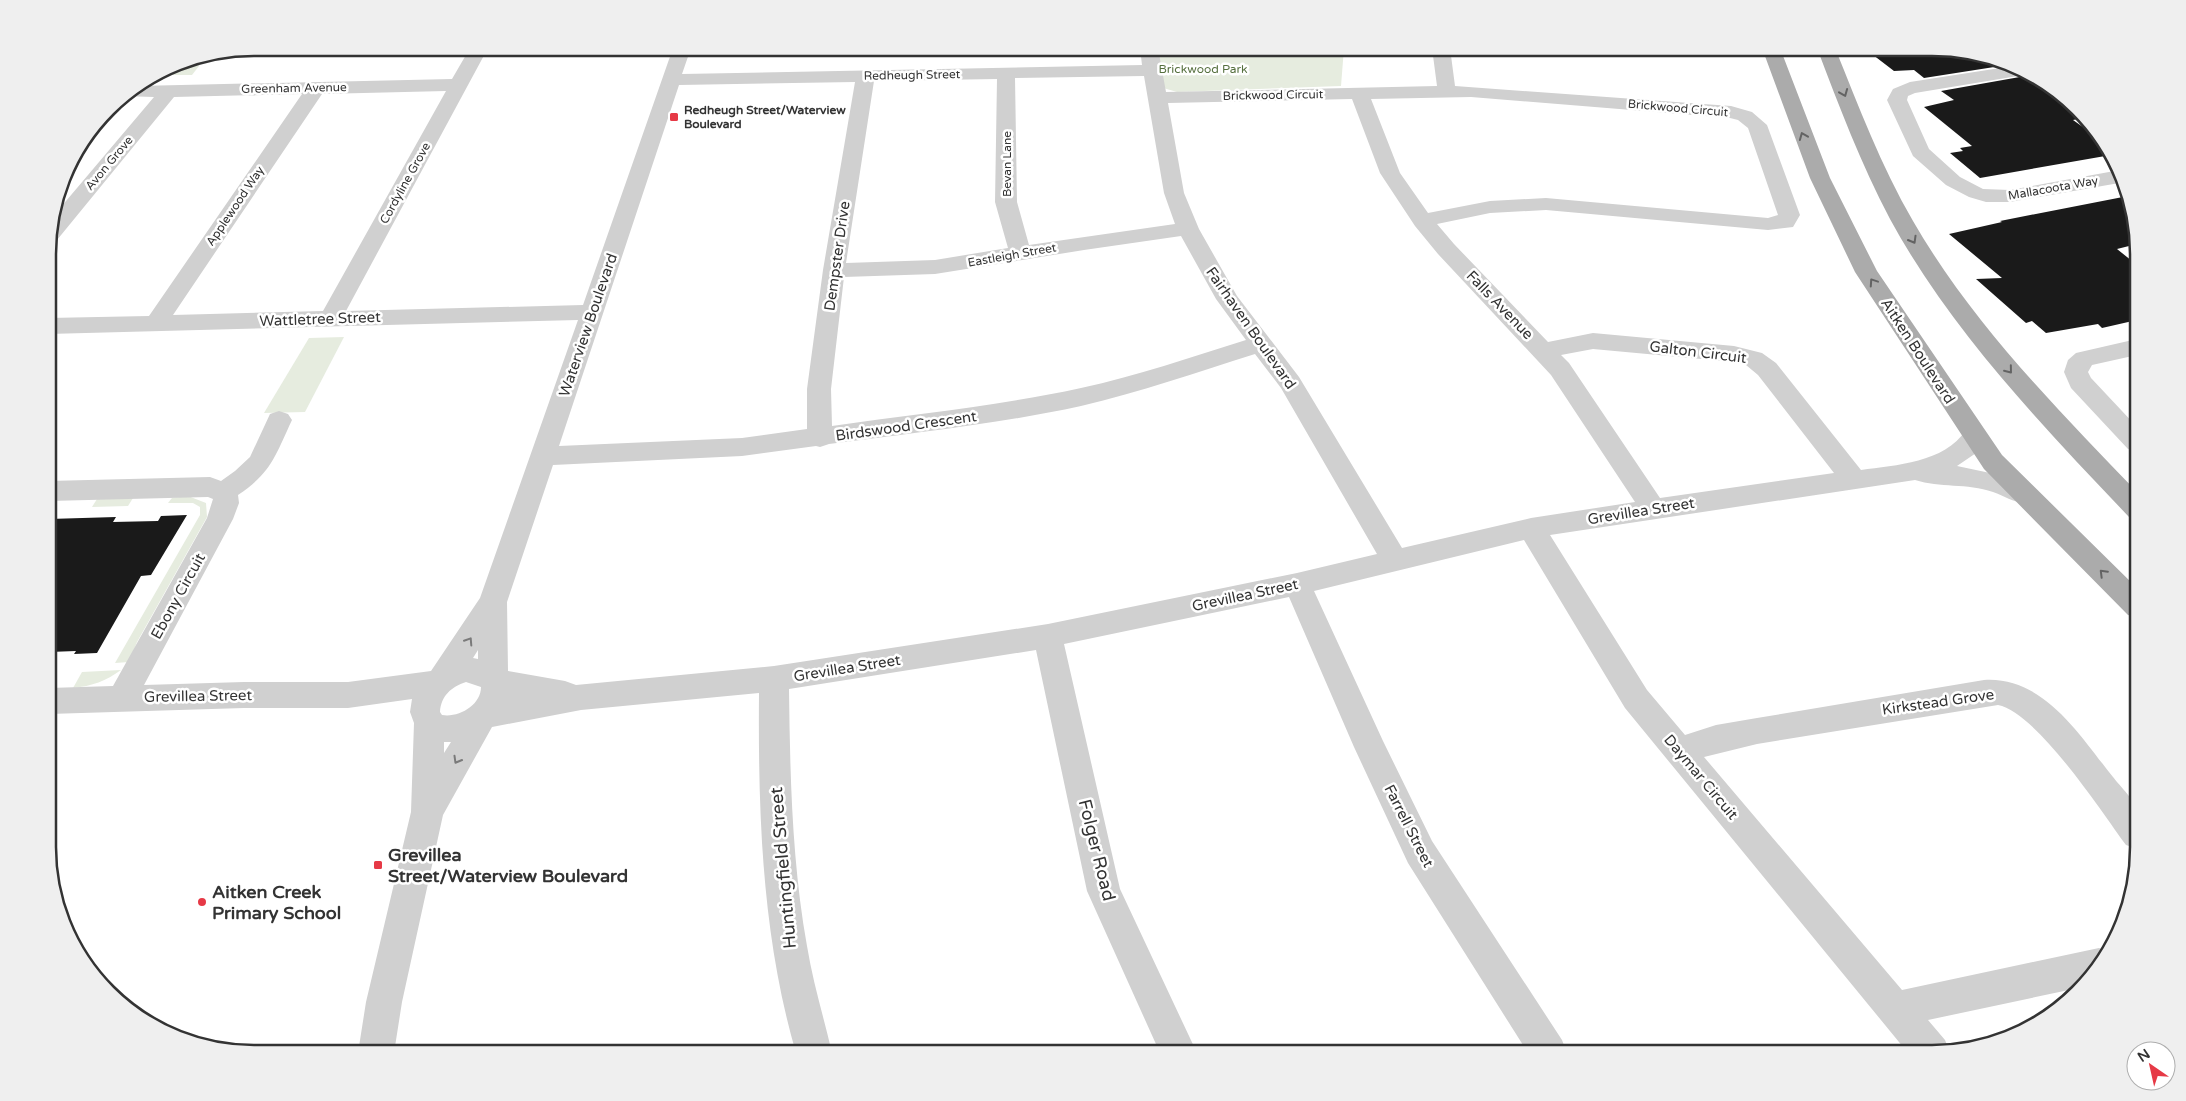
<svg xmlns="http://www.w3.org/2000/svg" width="2186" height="1101" viewBox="0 0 2186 1101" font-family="'Varela Round',sans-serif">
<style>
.green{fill:#e6ecdf}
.building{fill:#1a1a1a}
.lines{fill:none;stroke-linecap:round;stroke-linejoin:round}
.minor{fill:#d0d0d0;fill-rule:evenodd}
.major{fill:#ababab;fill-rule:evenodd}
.oneway{stroke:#636363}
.oneway2{stroke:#7a7a7a}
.poi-dot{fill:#e63946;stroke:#fff;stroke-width:2}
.labels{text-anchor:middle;stroke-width:5;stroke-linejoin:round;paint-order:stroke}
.far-park-label{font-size:12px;fill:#56703f;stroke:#fff}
.far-street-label{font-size:12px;fill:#333;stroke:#fff}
.far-poi-label{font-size:12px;font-weight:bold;fill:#333;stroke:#fff;text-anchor:start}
.street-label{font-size:15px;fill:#333;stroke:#fff}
.near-street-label{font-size:18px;fill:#333;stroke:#fff}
.near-poi-label{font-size:18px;font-weight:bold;fill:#333;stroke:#fff;text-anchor:start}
.rim{fill:none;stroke:#333;stroke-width:2.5}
</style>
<rect width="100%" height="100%" fill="#fff"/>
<!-- green -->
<g class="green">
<path d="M1154 48H1344L1341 86 1177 92 1160 87Z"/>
<path d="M206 57 192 75H172L184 61Z"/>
<path d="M344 337 305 412 264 413 309 338Z"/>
<path d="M188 496 206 503 207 517 137 642 129 662 115 663 200 515V507L193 503H168L172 498Z"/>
<path d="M133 498 128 506 92 507 97 499Z"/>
<path d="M121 670C106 681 92 686 73 688L82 672Z"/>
</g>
<!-- building -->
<g class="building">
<path d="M1864 48H1932L2007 65 1924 78 1914 70 1894 71Z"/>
<path d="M2031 75 2083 118 2073 120 2104 142 2111 155 1980 178 1950 153 1963 151 1960 148 1972 146 1924 107 1954 100 1941 91Z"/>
<path d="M2128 196 2137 227V244L2117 249 2137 265V320L2102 328 2098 324 2046 333 2032 321 2026 323 1976 279 2002 278 1949 234 2002 222 2000 221Z"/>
<path d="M187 515 151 575 141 576 97 653 74 654 76 651 49 652V519L116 517 113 522 158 521 161 516Z"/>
</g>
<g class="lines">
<!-- minor -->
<g class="minor">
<path d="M470 48H488L346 311 583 305 673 48H691L682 74 1142 65 1140 48H1158L1166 92 1437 86 1432 48H1450L1455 86 1731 106 1752 112 1767 125 1800 215 1793 227 1768 230 1546 210 1490 213 1437 224 1454 244 1548 342 1593 333 1734 346 1762 353 1776 363 1861 470C1896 465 1944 463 1966 430L1975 427 1984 430 1988 436 1979 451 1957 466 2009 477 2033 487 2037 494 2033 501C2018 506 2007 497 1993 492 1967 483 1940 488 1915 480L1550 535 1647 690 1685 735 1716 725 1757 718 1984 680C2044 676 2080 736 2113 777 2119 785 2137 803 2138 811 2141 822 2139 838 2138 849L2126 845C2101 811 2037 713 1998 705L1757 744 1704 757 1902 990 2099 948 2108 952 2083 987 1928 1020 1945 1040 1950 1052 1908 1053 1625 708 1524 540 1314 591 1383 741 1432 841 1562 1040 1567 1053H1528L1408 863 1354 747 1289 597 1064 644 1120 889 1197 1053H1160L1087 891 1036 650 789 689C790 775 792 862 807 946 813 983 824 1018 832 1053H796C762 936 758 815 759 693L581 710 492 727 443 815 402 1002 394 1053H358L366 1002 411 812 414 723 410 712 412 699 348 708H244L49 714V688L113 686 207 518 213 499 208 497 49 501 48 481 210 477 221 481 235 471 250 457 270 414 279 411 288 414 292 420C275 456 272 472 238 495L239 503 233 519 144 685 244 682H348L431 671 480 598 578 320 48 334V318L149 316 302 94 174 97 57 240H48L55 214 154 97 122 96 138 86 452 79ZM1144 76 1164 193 1175 224 1029 245 1017 202 1015 78ZM997 79 995 202 1008 248 935 260 846 263 874 81ZM855 82 823 270 807 389V429L742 438 559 446 679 85ZM446 91 323 311 173 315 322 94ZM1471 97 1730 118 1738 120 1748 128 1778 215 1768 218 1546 198 1490 201 1428 213 1400 173 1371 99ZM1352 99 1380 173 1415 226 1438 254 1551 375 1635 502 1531 518 1402 548 1299 377 1237 296 1199 229 1184 193 1168 103ZM1181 236 1216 299 1246 340C1191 357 1137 376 1081 388 999 406 915 414 832 426L831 389 844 277 935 274 1084 250ZM1593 349 1734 362 1746 365 1758 375 1834 473 1660 498 1569 363 1561 355ZM1255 354 1281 388 1377 554 1297 573 1048 624 774 666 576 685 565 681 508 671 507 602 553 465 742 456 816 446 820 447 829 444C913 433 998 424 1081 406 1140 392 1198 372 1255 354ZM478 650V659L473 658ZM466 682 481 687C481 705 459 718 442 715L440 712C441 696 451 687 466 682ZM444 742H451L444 753Z"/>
<path d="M2013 66 2023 69 2030 74 1915 93 1908 96 1907 100 1929 149 1960 177 1983 189 2010 190 2120 170 2125 182 2010 202H1986L1969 197 1946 185 1913 156 1887 100 1893 89 1910 82Z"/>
<path d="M2137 339V355L2092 365 2088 372 2091 378 2137 427V452L2128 449 2071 388 2064 372 2068 360 2076 353Z"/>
</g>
<!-- major -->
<g class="major">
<path d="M1762 48H1780L1830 178 1877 271 2002 455 2138 589V618L2128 615 1984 469 1855 272 1810 178Z"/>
<path d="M1817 48H1835C1859 107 1881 166 1913 221 1972 323 2056 408 2138 493V520L2129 517C2042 425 1951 331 1890 219 1861 164 1839 106 1817 48Z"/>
</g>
</g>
<!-- one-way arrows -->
<defs><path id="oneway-chevron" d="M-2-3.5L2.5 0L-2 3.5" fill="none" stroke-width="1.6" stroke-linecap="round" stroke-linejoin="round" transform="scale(1.25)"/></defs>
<g class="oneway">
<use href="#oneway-chevron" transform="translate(1844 93) rotate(68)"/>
<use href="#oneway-chevron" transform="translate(1803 136) rotate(-112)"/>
<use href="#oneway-chevron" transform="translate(1913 240) rotate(60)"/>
<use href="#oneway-chevron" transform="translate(1873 282) rotate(-124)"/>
<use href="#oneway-chevron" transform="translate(2009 370) rotate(51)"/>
<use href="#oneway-chevron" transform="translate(2103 573) rotate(-135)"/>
</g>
<g class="oneway2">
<use href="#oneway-chevron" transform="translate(469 641) rotate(-57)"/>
<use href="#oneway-chevron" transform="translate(457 760) rotate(120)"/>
</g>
<!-- markers -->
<g class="poi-dot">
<rect x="669" y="112" width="10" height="10" rx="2.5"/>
<rect x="373" y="860" width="10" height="10" rx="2.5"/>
<circle cx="202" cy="902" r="5"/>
</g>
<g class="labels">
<!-- far-park labels -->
<g class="far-park-label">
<text x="1203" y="73">Brickwood Park</text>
</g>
<!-- far-street labels -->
<g class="far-street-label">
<text transform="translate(912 75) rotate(-1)" y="4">Redheugh Street</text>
<text transform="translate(294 88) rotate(-1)" y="4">Greenham Avenue</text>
<text transform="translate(1273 95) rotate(-1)" y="4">Brickwood Circuit</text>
<text transform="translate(1678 108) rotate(5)" y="4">Brickwood Circuit</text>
<text transform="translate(109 163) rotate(-50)" y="4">Avon Grove</text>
<text transform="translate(1007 164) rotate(-90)" y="4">Bevan Lane</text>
<text transform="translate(405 183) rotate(-61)" y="4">Cordyline Grove</text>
<text transform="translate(2053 188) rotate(-10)" y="4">Mallacoota Way</text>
<text transform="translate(235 206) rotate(-56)" y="4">Applewood Way</text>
<text transform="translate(1012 255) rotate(-10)" y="4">Eastleigh Street</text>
</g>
<!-- far-poi labels -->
<g class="far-poi-label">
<text x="684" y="114">Redheugh Street/Waterview<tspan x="684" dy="14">Boulevard</tspan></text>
</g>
<!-- street labels -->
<g class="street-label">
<text transform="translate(837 256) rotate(-82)" y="5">Dempster Drive</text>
<text transform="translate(1500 305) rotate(46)" y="5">Falls Avenue</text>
<text transform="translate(320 319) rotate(-2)" y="5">Wattletree Street</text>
<text transform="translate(588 325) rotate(-71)" y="5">Waterview Boulevard</text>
<text transform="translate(1251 328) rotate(55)" y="5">Fairhaven Boulevard</text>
<text transform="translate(1918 351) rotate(57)" y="5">Aitken Boulevard</text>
<text transform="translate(1698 352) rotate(7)" y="5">Galton Circuit</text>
<text transform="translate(906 426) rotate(-8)" y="5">Birdswood Crescent</text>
<text transform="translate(1641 511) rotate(-9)" y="5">Grevillea Street</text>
<text transform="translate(1245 595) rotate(-12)" y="5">Grevillea Street</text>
<text transform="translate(178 596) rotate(-61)" y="5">Ebony Circuit</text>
<text transform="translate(847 668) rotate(-9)" y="5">Grevillea Street</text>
<text transform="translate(198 696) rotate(-1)" y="5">Grevillea Street</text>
<text transform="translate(1938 702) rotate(-8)" y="5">Kirkstead Grove</text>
<text transform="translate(1701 777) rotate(50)" y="5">Daymar Circuit</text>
<text transform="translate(1409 826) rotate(63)" y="5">Farrell Street</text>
</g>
<!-- near-street labels -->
<g class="near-street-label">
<text transform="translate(1097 850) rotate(76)" y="6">Folger Road</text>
<text transform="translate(783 868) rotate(-95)" y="6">Huntingfield Street</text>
</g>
<!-- near-poi labels -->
<g class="near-poi-label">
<text x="388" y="861">Grevillea<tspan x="388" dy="21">Street/Waterview Boulevard</tspan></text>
<text x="212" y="898">Aitken Creek<tspan x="212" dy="21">Primary School</tspan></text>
</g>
</g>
<!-- crop -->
<path d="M0 0H2186V1101H0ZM254 56H1932A198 198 0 0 1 2130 254V847A198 198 0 0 1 1932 1045H254A198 198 0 0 1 56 847V254A198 198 0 0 1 254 56Z" fill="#efefef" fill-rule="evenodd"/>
<path class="rim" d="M254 56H1932A198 198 0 0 1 2130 254V847A198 198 0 0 1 1932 1045H254A198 198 0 0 1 56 847V254A198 198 0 0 1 254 56Z"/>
<!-- north arrow -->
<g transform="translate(2151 1066) rotate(326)"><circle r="24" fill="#ffffff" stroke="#adadad"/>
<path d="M0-4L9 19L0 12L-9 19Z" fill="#e63946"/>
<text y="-8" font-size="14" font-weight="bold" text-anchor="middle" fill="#333333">N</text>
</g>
</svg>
